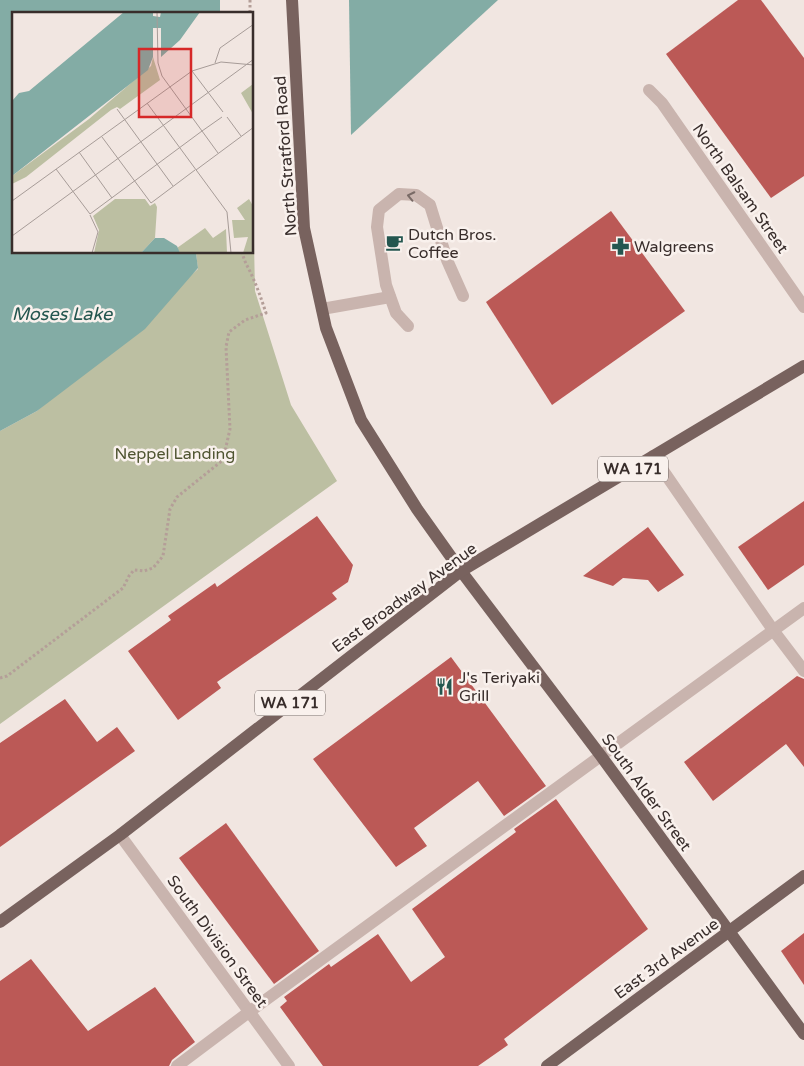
<svg xmlns="http://www.w3.org/2000/svg" width="804" height="1066" viewBox="0 0 804 1066" font-family="'Varela Round',sans-serif">
<style>
.green{fill:#bcbfa2}
.water{fill:#83aca5}
.building{fill:#bb5956}
.lines{fill:none;stroke-linecap:round;stroke-linejoin:round}
.path{stroke:#b49e98;stroke-width:3;stroke-dasharray:2.5 2.5;stroke-linecap:butt}
.minor{stroke:#c9b4ae;stroke-width:12}
.major{stroke:#78625e;stroke-width:12}
.oneway{stroke:#796a66}
.labels{text-anchor:middle;stroke-width:5;stroke-linejoin:round;paint-order:stroke}
.shield{fill:#f9f1ed;stroke:#726865;stroke-width:1}
.shield-label{font-size:15px;font-weight:bold;fill:#382d2b}
.street-label{font-size:16px;fill:#382d2b;stroke:#f9f1ed}
.poi-label{font-size:16px;fill:#382d2b;stroke:#f9f1ed;text-anchor:start}
.park-label{font-size:16px;fill:#4f5431;stroke:#f9f1ed}
.water-label{font-size:18px;font-style:italic;fill:#24564f;stroke:#f9f1ed}
.inset-road{fill:none;stroke:#a79c98;stroke-width:1}
.view{fill:#d62828;fill-opacity:0.15;stroke:#d62828;stroke-width:2.5}
.inset-edge{fill:none;stroke:#382d2b;stroke-width:2.5}
</style>
<rect width="100%" height="100%" fill="#f1e6e1"/>
<!-- green -->
<path class="green" d="M253 195 255 291 291 405 337 481 0 724V431L37 411 198 269 196 253 252 252Z"/>
<!-- water -->
<g class="water">
<path d="M0 0H220V14H14V252L196 253 198 268 145 329 37 411 0 431Z"/>
<path d="M349 0H498L351 135Z"/>
</g>
<!-- building -->
<g class="building">
<path d="M738 0H761L804 58V176L771 198 666 54Z"/>
<path d="M611 211 685 311 552 405 486 302Z"/>
<path d="M804 501V565L768 590 738 547Z"/>
<path d="M317 516 353 565 348 582 332 593 337 599 217 682 221 688 178 720 128 651 171 620 168 616 215 583 217 587Z"/>
<path d="M648 527 684 575 658 592 648 580 623 578 613 586 583 576Z"/>
<path d="M451 657 546 786 504 816 478 781 414 828 427 846 396 867 313 759Z"/>
<path d="M797 676 804 679V767L786 744 713 801 684 762Z"/>
<path d="M65 699 97 742 117 727 135 751 0 847V743Z"/>
<path d="M556 799 648 929 504 1039 508 1045 478 1066H323L280 1007 287 1001 284 997 329 964 331 967 378 934 411 982 445 957 412 909 516 832 514 829Z"/>
<path d="M226 823 319 951 274 984 179 858Z"/>
<path d="M804 933V985L781 951Z"/>
<path d="M31 959 88 1031 155 987 195 1042 172 1060 169 1066H0V981Z"/>
</g>
<g class="lines">
<!-- path -->
<g class="path">
<path d="M250 0V14"/>
<path d="M0 678 7 676 123 588 129 576 134 570 144 571 153 568 163 556 170 509 177 497 223 460 230 429 226 347 229 332 245 320 266 313C262 301 258 289 253 278 249 268 245 264 242 252"/>
</g>
<!-- minor -->
<g class="minor">
<path d="M649 90 662 103 804 307"/>
<path d="M322 309 390 297"/>
<path d="M408 326 396 313 386 285 377 227 379 210 399 194 416 195 430 205 447 260 463 296"/>
<path d="M653 456 773 630 804 671"/>
<path d="M120 835 289 1066"/>
<path d="M177 1066 249 1012 804 608"/>
</g>
<!-- major -->
<g class="major">
<path d="M292 0 304 228 326 328 361 420 417 509 461 571 601 756 804 1034"/>
<path d="M0 922 120 835 461 571 804 366"/>
<path d="M547 1066 804 876"/>
</g>
</g>
<!-- one-way arrows -->
<defs><path id="oneway-chevron" d="M-2-3.5L2.5 0L-2 3.5" fill="none" stroke-width="1.6" stroke-linecap="round" stroke-linejoin="round" transform="scale(1.25)"/></defs>
<use class="oneway" href="#oneway-chevron" transform="translate(411 196) rotate(-168)"/>
<!-- icons -->
<defs>
<symbol id="cafe-bare" viewBox="-9 -9 18 18"><path d="M-5.5-4.5H6V0H3Q3 3.5 0 3.5H-2.5Q-5.5 3.5-5.5 0ZM3-3.2v2h1.7v-2ZM-6 4.5H4V6H-6Z" fill="#24564f" stroke="#f9f1ed" stroke-width="2.5" paint-order="stroke"/></symbol>
<symbol id="pharmacy-bare" viewBox="-9 -9 18 18"><path d="M-2-6h4v4h4v4h-4v4h-4v-4h-4v-4h4Z" fill="#24564f" stroke="#f9f1ed" stroke-width="2.5" paint-order="stroke"/></symbol>
<symbol id="restaurant-bare" viewBox="-9 -9 18 18"><path d="M-5-6h1v4h1v-4h1v4h1v-4h1v5L-1.5 .5V6h-2V.5L-5-1ZM5-6V6H3V1.5H1.5Q1.5-4 5-6Z" fill="#24564f" stroke="#f9f1ed" stroke-width="2.5" paint-order="stroke"/></symbol>
</defs>
<g fill-rule="evenodd">
<use href="#cafe-bare" x="382" y="230" width="25" height="25"/>
<use href="#pharmacy-bare" x="608" y="234" width="25" height="25"/>
<use href="#restaurant-bare" x="432" y="674" width="25" height="25"/>
</g>
<g class="labels">
<!-- shield labels -->
<g class="shield">
<rect x="598" y="456.5" width="70" height="25" rx="4"/>
<rect x="255" y="690.5" width="70" height="25" rx="4"/>
</g>
<g class="shield-label">
<text x="633" y="474">WA 171</text>
<text x="290" y="708">WA 171</text>
</g>
<!-- street labels -->
<g class="street-label">
<text transform="translate(285 156) rotate(-94)" y="6">North Stratford Road</text>
<text transform="translate(741 188) rotate(55)" y="6">North Balsam Street</text>
<text transform="translate(404 597) rotate(-36)" y="6">East Broadway Avenue</text>
<text transform="translate(647 792) rotate(54)" y="6">South Alder Street</text>
<text transform="translate(218 941) rotate(54)" y="6">South Division Street</text>
<text transform="translate(666 958) rotate(-36)" y="6">East 3rd Avenue</text>
</g>
<!-- poi labels -->
<g class="poi-label">
<text x="408" y="240">Dutch Bros.<tspan x="408" dy="18">Coffee</tspan></text>
<text x="634" y="252">Walgreens</text>
<text x="459" y="683">J's Teriyaki<tspan x="459" dy="18">Grill</tspan></text>
</g>
<!-- park labels -->
<g class="park-label">
<text x="175" y="459">Neppel Landing</text>
</g>
<!-- water labels -->
<g class="water-label">
<text x="62" y="320">Moses Lake</text>
</g>
</g>
<!-- overview -->
<g transform="translate(12 12)">
<rect width="241" height="241" fill="#f1e6e1"/>
<path d="M141 45 148 68 108 97 105 95 99 98 14 165 0 172V164L77 107 139 54ZM241 72H242L241 102 229 81ZM103 187H133L138 194 143 191 145 195 143 226 129 241H82L87 218 81 204ZM237 187 241 194V241H231L236 225 222 226 220 208H233L225 196ZM193 216 201 226 214 217 215 241H168L165 236Z" fill="#bcbfa2"/>
<path d="M112 0H141V4L148 5 149 0H188L168 28 149 45V16H141V45L136 58 0 164V89L7 81 17 79ZM143 226H152L165 234 168 241H129Z" fill="#83aca5"/>
<path class="inset-road" d="M145 0 146 51 150 64 206 141M203 51 208 36 242 12M180 59 211 100M135 91 168 136M105 97 161 174M215 105 229 124M190 119 210 105M90 125 139 191 183 158M168 136 215 200 219 241M67 140 100 186M44 157 78 202 190 119M184 158 242 115M0 189 180 59 209 50 242 53M78 203 86 220 80 241M0 224 242 47"/>
<path class="view" d="M127 37H179V105H127Z"/>
<rect width="241" height="241" class="inset-edge"/>
</g>
</svg>
